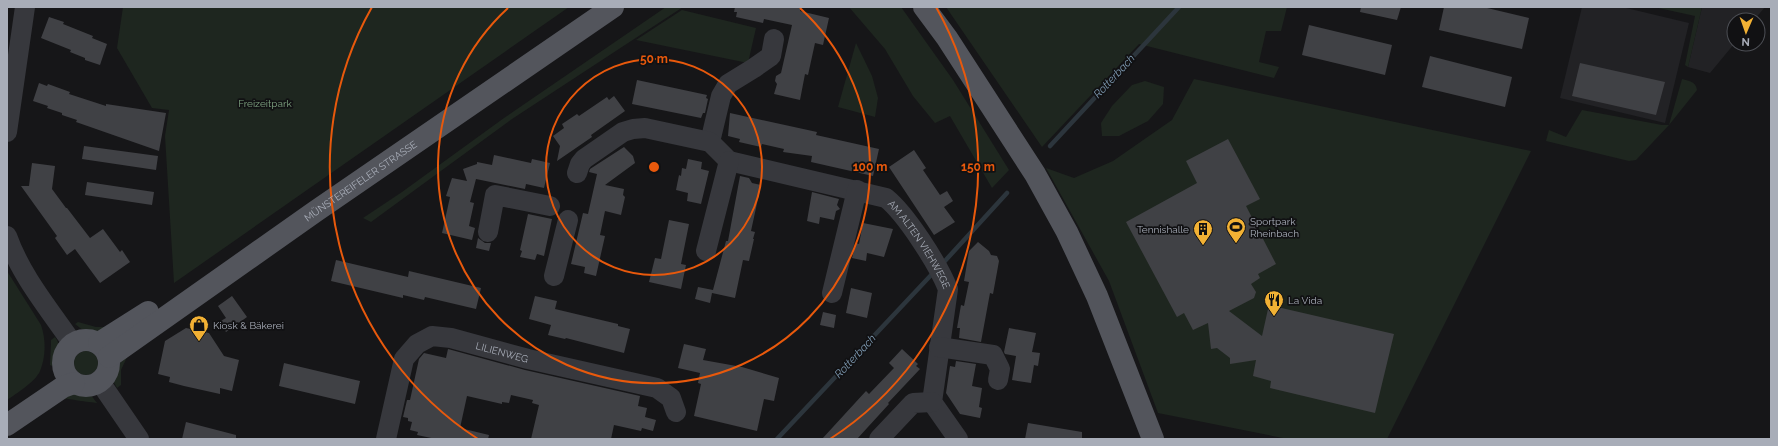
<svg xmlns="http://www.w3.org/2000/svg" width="1778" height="446" viewBox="0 0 1778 446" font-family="Raleway,sans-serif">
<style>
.built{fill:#222225}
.green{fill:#1e261f}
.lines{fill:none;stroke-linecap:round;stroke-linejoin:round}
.stream{stroke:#2c353c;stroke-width:4.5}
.building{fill:#404145}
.minor{stroke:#37383d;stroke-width:20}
.major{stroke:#53555c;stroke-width:22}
.ring{fill:none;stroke:#e8590c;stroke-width:2}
.labels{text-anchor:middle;stroke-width:3.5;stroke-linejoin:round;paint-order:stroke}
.park-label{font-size:10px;fill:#7fa381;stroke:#111113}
.street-label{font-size:10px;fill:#a8adb8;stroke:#111113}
.poi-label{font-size:10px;fill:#a8adb8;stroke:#111113;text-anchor:start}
.water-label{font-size:11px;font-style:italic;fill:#7f9bb3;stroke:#111113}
.centre{fill:#e8590c;stroke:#111113;stroke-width:2}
.ring-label{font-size:12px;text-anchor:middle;font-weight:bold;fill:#e8590c;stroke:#111113;stroke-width:3.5;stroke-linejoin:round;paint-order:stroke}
</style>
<rect width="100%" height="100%" fill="#161618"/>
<!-- built -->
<g class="built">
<path d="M1582 7H1622L1689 23 1665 123 1560 98Z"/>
<path d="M1702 7H1765L1754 20H1734V44L1710 73 1688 67Z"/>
</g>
<!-- green -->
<g class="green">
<path d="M123 7H569L174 283 165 136 169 110 152 108 117 48Z"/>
<path d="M666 7H683L512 119 371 222 363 218 402 192 504 118Z"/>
<path d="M849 7H901L953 80 1009 170 992 188 950 116 935 123 913 96 885 49Z"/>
<path d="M946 7H1287L1281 31H1266L1259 62 1279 67 1274 78 1139 44 1042 147Z"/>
<path d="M1654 7H1702L1688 67 1685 65 1695 16Z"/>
<path d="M682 10 756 28 748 63 636 40Z"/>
<path d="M856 43 872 76 878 98 875 117 838 107Z"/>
<path d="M1194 79 1531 151 1387 439H1288L1158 413 1109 281 1046 168 1074 178 1113 161 1172 120Z"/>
<path d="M1682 79C1690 81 1696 82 1697 90L1669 125 1636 160 1629 161 1546 141 1549 130 1566 137 1582 110 1662 125H1669Z"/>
<path d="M1145 81 1164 87 1163 104 1148 121 1119 136H1102L1101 123 1112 106 1132 85Z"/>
<path d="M7 271 41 325C46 339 46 357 40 371 36 381 16 394 7 400Z"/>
<path d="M78 322 96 327H107L94 335 84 331 75 324Z"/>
<path d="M55 337C62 346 61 359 52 366L50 365 51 344V340Z"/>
<circle cx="86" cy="363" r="12"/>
<path d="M128 355 121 370V385L117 388 112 379 116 371 117 362Z"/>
<path d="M76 389 90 394 97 403C95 403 67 399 63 398Z"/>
</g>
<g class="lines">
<!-- stream -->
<g class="stream">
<path d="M1050 146 1179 7"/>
<path d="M944 262 1007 193"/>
<path d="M777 439 933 273"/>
</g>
</g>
<!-- building -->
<g class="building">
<path d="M735 7H801L800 11 829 18 823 45 815 43 808 75 805 74 800 100 774 94 777 84 775 81 776 76 781 73 792 25 764 19 763 23 736 17 737 12H734Z"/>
<path d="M1361 7H1401L1397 20 1360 12Z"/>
<path d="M1444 7H1483L1529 18 1522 49 1439 30Z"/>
<path d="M49 17 64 22 63 24 93 36 92 38 107 44 100 65 85 60V58L70 52 71 50 41 38Z"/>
<path d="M1309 25 1392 45 1385 75 1302 55Z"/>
<path d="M1430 56 1512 77 1505 107 1422 87Z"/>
<path d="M1580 63 1665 82 1656 115 1572 96Z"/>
<path d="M637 80 707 95 706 98 708 99 705 113H703L701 118 632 104Z"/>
<path d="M39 83 47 86 48 84 70 92 69 94 106 106V104L166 113 159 151 76 122 77 120 62 115V113L47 108 48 106 33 101Z"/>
<path d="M614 96 625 111 591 135 592 137 557 161 560 146 553 136 564 128 562 124 577 114 579 116 607 97 609 100Z"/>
<path d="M730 113 817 132 816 135 879 149 873 176 811 162 812 156 783 152 784 149 762 144 761 147 739 142 740 139 728 136Z"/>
<path d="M1228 139 1260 199 1246 206 1276 264 1258 274 1260 278 1251 284 1256 292 1254 298 1229 311 1262 336 1268 309 1273 306 1394 334 1375 413 1270 388 1271 381 1253 376 1256 360 1230 364V358L1217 348 1211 349 1208 323 1193 330 1184 313 1177 317 1126 222 1197 183 1186 161Z"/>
<path d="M84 146 158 156 156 170 82 159Z"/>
<path d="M624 147 633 156 635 163 605 185 624 189 623 195 625 197 621 215 605 211 600 235 605 236 596 276 584 273 585 267 571 264 583 213 588 214 597 174 589 172 590 169Z"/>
<path d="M914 150 926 168 923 170 940 195 947 191 953 201 944 207 955 222 934 235 889 167Z"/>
<path d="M494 155 531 163 532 159 550 163 544 188 526 184 525 189 476 179 470 202 474 203 469 226 475 228 472 240 442 233 450 197 446 196 452 178 467 181 463 169 477 164V162L492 165Z"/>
<path d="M688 159 702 162 701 169 709 171 701 204 687 201 688 193 676 190 679 175 681 176 682 168 686 169Z"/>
<path d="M32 163 55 166 52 189 66 208H67L90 238 103 229 120 252 122 250 130 262 100 283 75 249 67 255 55 238 57 236 21 186H29Z"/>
<path d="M740 176 749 178 752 183 761 185 751 231 755 232 753 239H754L749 261 743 260 735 298 712 293 710 303 695 299 698 287 713 290 726 241H728Z"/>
<path d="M87 182 154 192 152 205 85 195Z"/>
<path d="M812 192 839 199 837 205 840 209 836 211 834 220 820 217 819 224 807 221Z"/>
<path d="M528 214 552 219 544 256 537 254 535 260 520 257 522 251 520 250Z"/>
<path d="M669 220 689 224 681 264 686 265 681 289 649 282 655 258 661 259Z"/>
<path d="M863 223 893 229 884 257 867 253 866 261 852 258 856 243 859 244Z"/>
<path d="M478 238 485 243H491L489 251 476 248Z"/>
<path d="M978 242 989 251 991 255 997 256 999 261 993 294 990 293 981 342 959 338 960 328H957L961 305 964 306 969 282 964 281 969 251Z"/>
<path d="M336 260 408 277 409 271 481 288 476 309 425 297 424 300 403 295V298L331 281Z"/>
<path d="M851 288 872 293 867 318 846 313Z"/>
<path d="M232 296 247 317 226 332 219 322 226 318 218 306Z"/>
<path d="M535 296 557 301 555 309 618 324V326L630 329 624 353 566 338 565 339 548 335 551 325 529 319Z"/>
<path d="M823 312 836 315 834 328 820 325Z"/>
<path d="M186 328 209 333 224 356 239 360 232 391 220 388V394L184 386 169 382 170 377 158 374 165 341Z"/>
<path d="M1009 328 1036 333 1032 352 1040 353 1038 366 1034 365 1031 383 1012 380 1016 356 1005 354 1004 352Z"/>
<path d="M684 344 706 349 703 360 742 367 779 378 774 401 764 399 757 431 694 416 701 384 698 383 700 373 678 368Z"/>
<path d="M448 349 525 370 640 396 638 406 647 408 645 417 656 420 653 431 642 428 641 431 614 425 611 439H531L539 405 532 403 533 400 511 395 509 403 502 402V404L467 396 460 428 489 435 488 439H436L417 435 418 432 410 430 412 422 408 421V418L403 417 407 400H410L419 359 424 353 446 358Z"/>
<path d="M902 349 918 364 916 366 920 369 888 403 889 404 857 439H822L866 391 869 394 894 368 889 363Z"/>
<path d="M956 361 976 364 972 386 982 388 979 407 982 408 980 418 960 414 946 393 950 366 955 367Z"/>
<path d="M284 363 360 381 355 404 279 386Z"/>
<path d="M186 422 236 435V439H182Z"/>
<path d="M1028 423 1082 432V439H1025Z"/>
</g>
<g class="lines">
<!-- minor -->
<g class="minor">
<path d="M7 132 25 7"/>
<path d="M710 142 721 96 728 84 754 68 771 56 774 39"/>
<path id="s1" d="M577 173 580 164 584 159 623 132 633 129 645 128 710 142 729 161 886 198C906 214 938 264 948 289L932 402 958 439"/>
<path d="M488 232 495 195 550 206"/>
<path d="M7 236C21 276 49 309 73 344"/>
<path d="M706 251 729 161"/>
<path d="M554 276 568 220"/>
<path d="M832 293 857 190"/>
<path d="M939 347 993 355 1000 369 998 380"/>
<path d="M100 382 139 439"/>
<path id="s2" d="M386 439 404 359 417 344 432 336 451 338 528 359 657 388 671 398 676 412"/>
<path d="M879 439 913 403 932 402"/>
</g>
<!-- major -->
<g class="major">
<path d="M924 7 947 38 1035 174 1067 232 1097 296 1153 439"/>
<circle cx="86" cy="363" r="23"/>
<path d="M99 343 148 312"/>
<path id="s3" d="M109 357 316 211 613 7"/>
<path d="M7 425 63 387 74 383"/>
</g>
</g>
<!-- distance rings -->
<g class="ring">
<circle cx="654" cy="167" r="108"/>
<path d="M800 8A216 216 0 1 1 508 8"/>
<path d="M478 439A324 324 0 0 1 372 7M936 7A324 324 0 0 1 830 439"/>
</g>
<!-- icons -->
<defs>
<symbol id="stadium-pin" viewBox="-11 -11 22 30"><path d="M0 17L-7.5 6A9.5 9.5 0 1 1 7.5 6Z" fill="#f2b134" stroke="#111113"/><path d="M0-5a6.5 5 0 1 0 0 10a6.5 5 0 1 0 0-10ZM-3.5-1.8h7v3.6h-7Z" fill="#111"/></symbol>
<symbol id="building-pin" viewBox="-11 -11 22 30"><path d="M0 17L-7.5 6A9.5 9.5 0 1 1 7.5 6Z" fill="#f2b134" stroke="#111113"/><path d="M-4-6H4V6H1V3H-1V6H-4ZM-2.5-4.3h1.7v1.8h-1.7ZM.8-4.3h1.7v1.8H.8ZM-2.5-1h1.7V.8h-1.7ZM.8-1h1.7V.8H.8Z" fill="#111"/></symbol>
<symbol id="restaurant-pin" viewBox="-11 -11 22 30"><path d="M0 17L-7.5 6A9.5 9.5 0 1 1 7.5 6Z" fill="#f2b134" stroke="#111113"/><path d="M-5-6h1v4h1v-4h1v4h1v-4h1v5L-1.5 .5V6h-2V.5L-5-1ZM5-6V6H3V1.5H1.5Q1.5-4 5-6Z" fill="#111"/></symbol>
<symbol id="shop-pin" viewBox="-11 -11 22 30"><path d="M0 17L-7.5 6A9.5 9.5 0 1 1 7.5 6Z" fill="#f2b134" stroke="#111113"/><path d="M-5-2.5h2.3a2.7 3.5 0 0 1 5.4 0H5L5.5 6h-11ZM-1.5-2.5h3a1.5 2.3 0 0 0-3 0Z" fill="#111"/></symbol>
</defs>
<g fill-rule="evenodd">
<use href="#stadium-pin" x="1225" y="216" width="22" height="30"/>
<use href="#building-pin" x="1192" y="218" width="22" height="30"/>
<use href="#restaurant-pin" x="1263" y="289" width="22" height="30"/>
<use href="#shop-pin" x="188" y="314" width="22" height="30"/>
</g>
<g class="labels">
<!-- park labels -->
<g class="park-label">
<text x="265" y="107">Freizeitpark</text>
</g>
<!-- street labels -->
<g class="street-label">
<text dy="4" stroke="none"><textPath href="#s3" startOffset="307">MÜNSTEREIFELER STRASSE</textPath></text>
<text dy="4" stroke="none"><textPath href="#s1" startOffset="398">AM ALTEN VIEHWEGE</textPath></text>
<text dy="4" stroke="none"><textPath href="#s2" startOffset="191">LILIENWEG</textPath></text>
</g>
<!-- poi labels -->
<g class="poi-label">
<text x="1250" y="225">Sportpark<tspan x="1250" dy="12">Rheinbach</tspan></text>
<text x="1189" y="233" text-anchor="end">Tennishalle</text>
<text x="1288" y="304">La Vida</text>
<text x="213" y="329">Kiosk &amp; Bäkerei</text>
</g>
<!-- water labels -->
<g class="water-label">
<text transform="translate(1114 76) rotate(-47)" y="4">Rotterbach</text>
<text transform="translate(855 356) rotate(-47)" y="4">Rotterbach</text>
</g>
</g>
<circle cx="654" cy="167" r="6" class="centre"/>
<g class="ring-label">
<text x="654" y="63">50 m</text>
<text x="870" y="171">100 m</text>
<text x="978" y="171">150 m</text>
</g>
<!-- border -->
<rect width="1778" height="446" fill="none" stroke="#a8adb8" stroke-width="16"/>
<!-- north arrow -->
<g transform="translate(1746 32) rotate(182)"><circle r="19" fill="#111113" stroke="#4d4f55"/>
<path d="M0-3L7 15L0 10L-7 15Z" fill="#f2b134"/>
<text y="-6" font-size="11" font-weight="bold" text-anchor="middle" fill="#a8adb8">N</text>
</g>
</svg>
